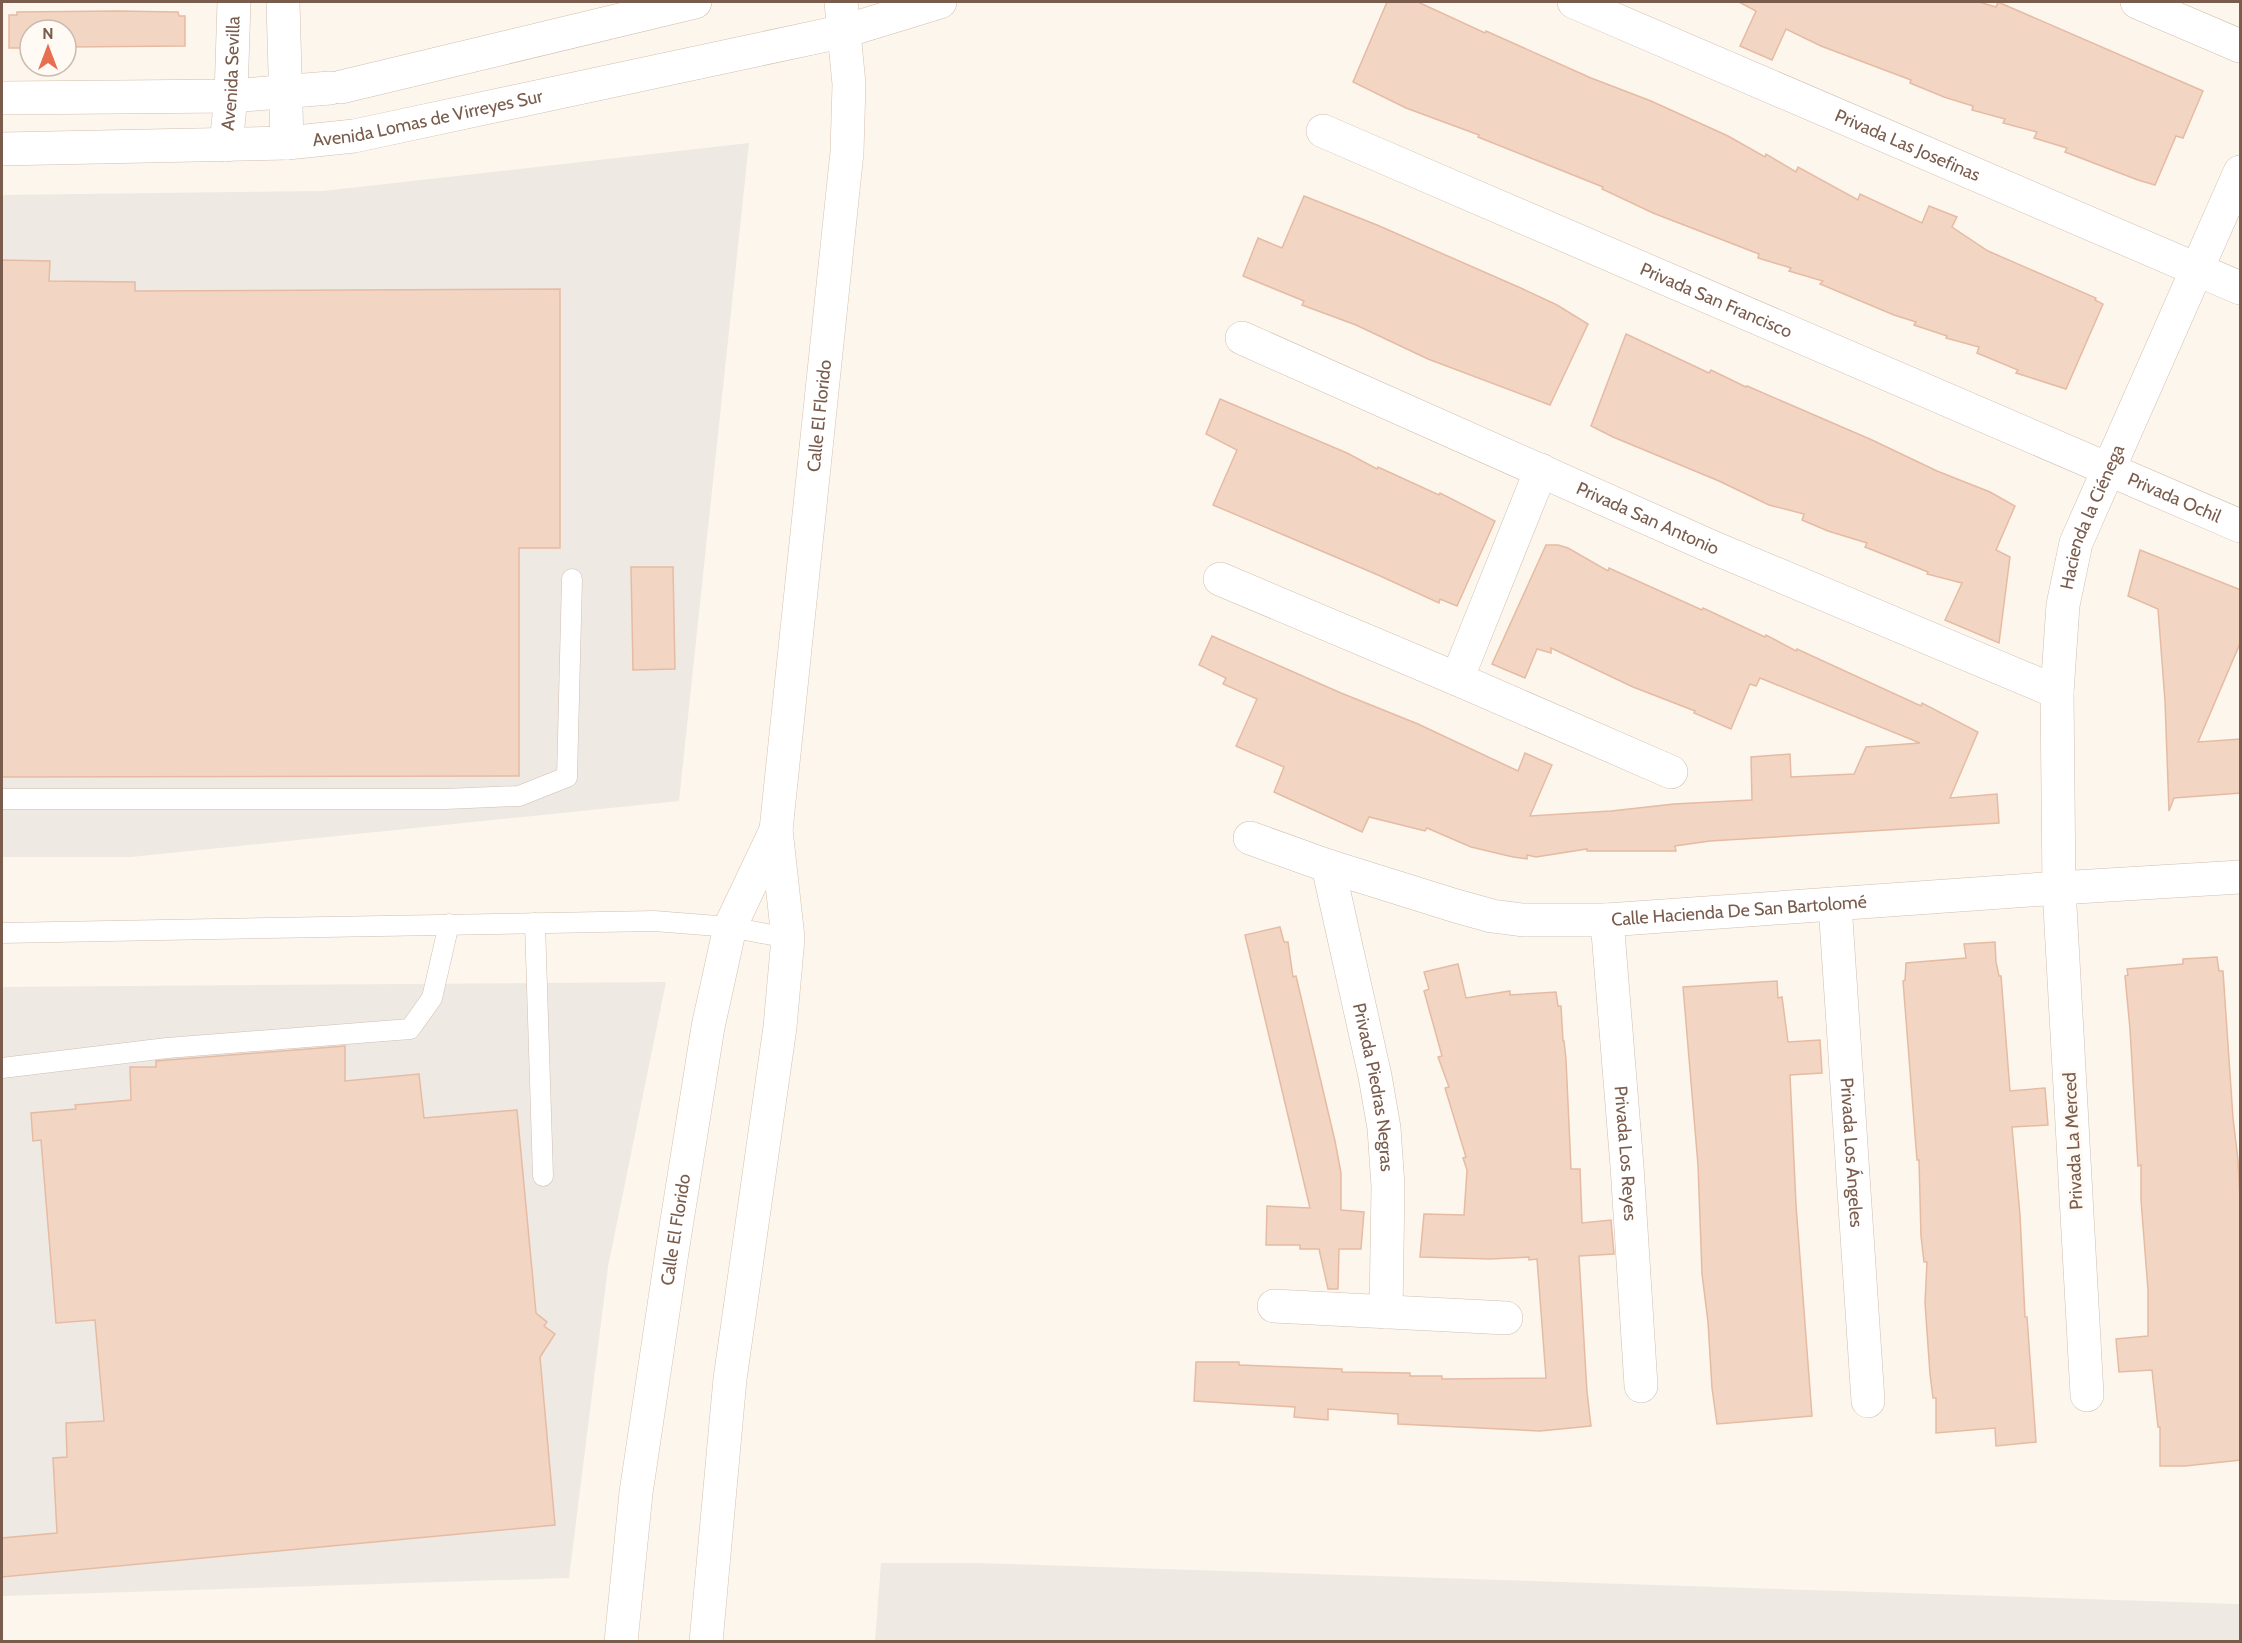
<svg xmlns="http://www.w3.org/2000/svg" width="2242" height="1643" viewBox="0 0 2242 1643" font-family="Cabin,sans-serif">
<style>
.industrial{fill:#efe9e4}
.building{fill:#f3d5c3;stroke:#e6bba3;stroke-width:1.5}
.lines{fill:none;stroke-linecap:round;stroke-linejoin:round}
.service-casing{stroke:#d1beb0;stroke-width:21}
.minor-casing{stroke:#d1beb0;stroke-width:34}
.tertiary-casing{stroke:#d1beb0;stroke-width:34}
.secondary-casing{stroke:#d6c0b0;stroke-width:34}
.service{stroke:#fff;stroke-width:20}
.minor{stroke:#fff;stroke-width:33}
.tertiary{stroke:#fff;stroke-width:33}
.secondary{stroke:#fff;stroke-width:33}
.labels{text-anchor:middle;stroke-width:6;stroke-linejoin:round;paint-order:stroke}
.street-label{font-size:18px;fill:#7a5c4d;stroke:#fffaf3}
</style>
<rect width="100%" height="100%" fill="#fdf6ec"/>
<!-- industrial -->
<g class="industrial">
<path d="M749 143 679 801 131 857H2V195L323 191Z"/>
<path d="M666 982 608 1267 569 1578 2 1596V987Z"/>
<path d="M881 1563H977L2240 1604V1641H875Z"/>
</g>
<!-- building -->
<g class="building">
<path d="M1387 2H1418L1485 33 1486 31 1591 78 1651 101 1728 136 1765 157 1766 154 1796 172 1798 167 1858 200 1860 194 1922 223 1929 206 1957 217 1952 227 1988 251 2096 298 2095 300 2103 304 2066 389 2016 373 2018 370 1977 353 1979 347 1946 338 1947 336 1914 325 1916 322 1894 315 1820 284 1823 281 1789 271 1791 268 1758 258 1759 254 1653 213 1602 189 1603 187 1478 137 1479 135 1406 108 1353 82Z"/>
<path d="M1739 2H1979L1996 7 1998 2 2203 91 2183 138 2176 136 2155 185 2138 180 2065 152 2067 148 2034 138 2037 132 2003 123 2005 119 1972 110 1973 106 1944 97 1910 83 1911 80 1821 46 1786 29 1772 60 1740 46 1756 11Z"/>
<path d="M116 11 178 12 179 16H185V46L66 47V30H30V48H9V15H17V12Z"/>
<path d="M1304 196 1377 225 1523 289 1557 305 1588 324 1550 405 1428 359 1356 325 1302 305 1304 301 1243 276 1258 238 1282 248Z"/>
<path d="M2 260 50 261 49 281 135 282V291L560 289V548H519V776L2 777Z"/>
<path d="M1626 334 1709 373 1711 370 1746 387 1747 386 1872 440 1937 471 1990 492 2015 506 1996 550 2010 557 1999 643 1945 620 1962 583 1927 574 1928 572 1865 547 1867 543 1828 531 1802 520 1804 514 1769 505 1719 481 1613 437 1591 426Z"/>
<path d="M1220 399 1347 453 1377 469 1378 467 1439 495 1440 493 1495 521 1457 606 1440 599 1439 603 1378 575 1213 505 1237 450 1206 434Z"/>
<path d="M1546 545H1558L1568 548 1608 571 1609 568 1702 610 1703 608 1765 637 1766 635 1796 651 1797 649 1921 706 1922 703 1978 732 1950 798 1997 794 1999 823 1710 841 1675 846 1676 851H1587V849L1536 857 1527 855V859L1513 857 1471 847 1427 828 1425 831 1369 817 1362 832 1274 792 1284 767 1236 746 1257 699 1223 684 1226 678 1199 665 1212 636 1341 693 1418 724 1518 771 1525 753 1552 765 1530 816 1611 811 1674 804 1752 800 1751 757 1790 754 1791 777 1854 774 1866 747 1920 743 1760 678 1756 686 1750 684 1731 729 1694 713 1695 711 1633 687 1551 648V653L1537 649 1525 678 1492 664Z"/>
<path d="M2140 550 2241 590V641L2198 742 2241 739V793L2174 798 2169 811 2165 701 2158 609 2128 596Z"/>
<path d="M631 567H673L675 669 633 670Z"/>
<path d="M1280 927 1284 942H1288L1293 977 1296 976 1335 1141 1341 1173V1210L1364 1212 1361 1249H1339L1338 1289H1328L1319 1249H1300V1245H1266L1267 1206 1310 1208 1245 935Z"/>
<path d="M1995 942 1996 962 1999 976H2001L2010 1091 2045 1088 2048 1125 2012 1127 2020 1215 2025 1317H2027L2036 1442 1996 1446 1995 1428 1936 1433V1398H1933L1930 1374 1925 1303 1927 1262H1924L1921 1236 1919 1160H1917L1903 981 1905 980 1906 963 1966 958 1964 944Z"/>
<path d="M2217 957 2219 971H2223L2233 1118 2238 1160 2241 1219V1460L2185 1466H2160V1427H2158L2152 1370 2119 1372 2116 1339 2148 1336V1290L2141 1200V1165L2138 1166 2130 1029 2125 976 2128 975 2127 969 2183 964V959Z"/>
<path d="M1458 964 1466 998 1510 991V995L1556 992 1558 1006H1561L1563 1041H1564L1566 1059 1571 1169H1580L1582 1223 1611 1220 1614 1254 1579 1256 1587 1392 1591 1426 1540 1431 1398 1424V1414L1328 1409V1420L1294 1417 1295 1407 1194 1401 1196 1362H1239V1365L1342 1369V1372L1410 1373V1376H1442V1379L1546 1378 1537 1259 1529 1260V1257L1490 1259 1420 1257 1424 1214 1464 1215 1467 1170 1463 1158 1466 1157 1445 1088 1449 1087 1438 1057 1442 1056 1424 991 1429 989 1424 972Z"/>
<path d="M1777 981 1778 998 1782 997 1788 1042 1820 1040 1822 1073 1790 1075 1796 1205 1812 1416 1717 1424 1712 1388 1708 1322 1702 1274 1698 1165 1683 987Z"/>
<path d="M345 1046V1081L419 1074 424 1118 517 1110 536 1313 547 1322 544 1326 555 1334 540 1357 555 1525 2 1577V1538L57 1533 53 1458 67 1457 66 1423 104 1421 95 1320 56 1323 41 1140 33 1141 31 1113 76 1109 75 1105 131 1100 130 1067H156V1061Z"/>
</g>
<g class="lines">
<defs>
<g id="service">
<path d="M2 799H445L519 796 567 777 572 579"/>
<path d="M535 923 543 1176"/>
<path d="M2 933 654 921 730 927 788 938"/>
<path d="M2 1068 167 1048 410 1029 432 998 449 924"/>
</g>
<g id="minor">
<path id="s1" d="M1574 2 2240 288"/>
<path d="M2137 2 2240 46"/>
<path id="s2" d="M1323 131 2240 526"/>
<path id="s3" d="M1242 338 1712 547 2057 692"/>
<path d="M1220 579 1457 679 1671 772"/>
<path d="M1457 679 1541 470"/>
<path id="s4" d="M1250 838 1328 866 1456 906 1492 916 1523 920H1607L2059 888 2240 877"/>
<path id="s5" d="M1328 866 1375 1076 1384 1128 1388 1186 1386 1312"/>
<path id="s6" d="M1835 904 1868 1401"/>
<path id="s7" d="M1607 920 1627 1166 1641 1386"/>
<path d="M1274 1306 1506 1318"/>
<path id="s8" d="M2087 1395 2059 888 2057 692 2063 605 2076 543 2240 172"/>
</g>
<g id="tertiary">
<path d="M283 2 287 143"/>
<path d="M341 87 695 2"/>
<path d="M2 98 231 96 330 88"/>
<path id="s9" d="M226 145 231 96 234 2"/>
<path id="s10" d="M2 149 287 143 354 136 845 31 940 2"/>
</g>
<g id="secondary">
<path id="s11" d="M621 1642 636 1493 672 1252 708 1027 730 927 776 830"/>
<path id="s12" d="M706 1642 730 1379 780 1027 788 938 776 830 847 152 849 84 841 2"/>
</g>
</defs>
<!-- service casing -->
<use href="#service" class="service-casing"/>
<!-- minor casing -->
<use href="#minor" class="minor-casing"/>
<!-- tertiary casing -->
<use href="#tertiary" class="tertiary-casing"/>
<!-- secondary casing -->
<use href="#secondary" class="secondary-casing"/>
<!-- service -->
<use href="#service" class="service"/>
<!-- minor -->
<use href="#minor" class="minor"/>
<!-- tertiary -->
<use href="#tertiary" class="tertiary"/>
<!-- secondary -->
<use href="#secondary" class="secondary"/>
</g>
<g class="labels">
<!-- street labels -->
<g class="street-label">
<text dy="6" stroke="none"><textPath href="#s9" startOffset="72">Avenida Sevilla</textPath></text>
<text dy="6" stroke="none"><textPath href="#s10" startOffset="428">Avenida Lomas de Virreyes Sur</textPath></text>
<text dy="6" stroke="none"><textPath href="#s1" startOffset="363">Privada Las Josefinas</textPath></text>
<text dy="6" stroke="none"><textPath href="#s2" startOffset="428">Privada San Francisco</textPath></text>
<text dy="6" stroke="none"><textPath href="#s12" startOffset="1234">Calle El Florido</textPath></text>
<text dy="6" stroke="none"><textPath href="#s2" startOffset="927">Privada Ochil</textPath></text>
<text dy="6" stroke="none"><textPath href="#s8" startOffset="884">Hacienda la Ciénega</textPath></text>
<text dy="6" stroke="none"><textPath href="#s3" startOffset="444">Privada San Antonio</textPath></text>
<text dy="6" stroke="none"><textPath href="#s4" startOffset="502">Calle Hacienda De San Bartolomé</textPath></text>
<text dy="6" stroke="none"><textPath href="#s5" startOffset="226">Privada Piedras Negras</textPath></text>
<text transform="translate(2073 1141) rotate(-93)" y="6">Privada La Merced</text>
<text dy="6" stroke="none"><textPath href="#s6" startOffset="249">Privada Los Ángeles</textPath></text>
<text dy="6" stroke="none"><textPath href="#s7" startOffset="234">Privada Los Reyes</textPath></text>
<text dy="6" stroke="none"><textPath href="#s11" startOffset="416">Calle El Florido</textPath></text>
</g>
</g>
<!-- border -->
<rect width="2242" height="1643" fill="none" stroke="#7a5c4d" stroke-width="6"/>
<!-- north arrow -->
<g transform="translate(48 48)"><circle r="28" fill="#fffaf3" stroke="#cabbb1" stroke-width="1.5"/>
<path d="M0-4.5L10 22L0 15L-10 22Z" fill="#e76f51"/>
<text y="-9" font-size="16" font-weight="bold" text-anchor="middle" fill="#7a5c4d">N</text>
</g>
</svg>
